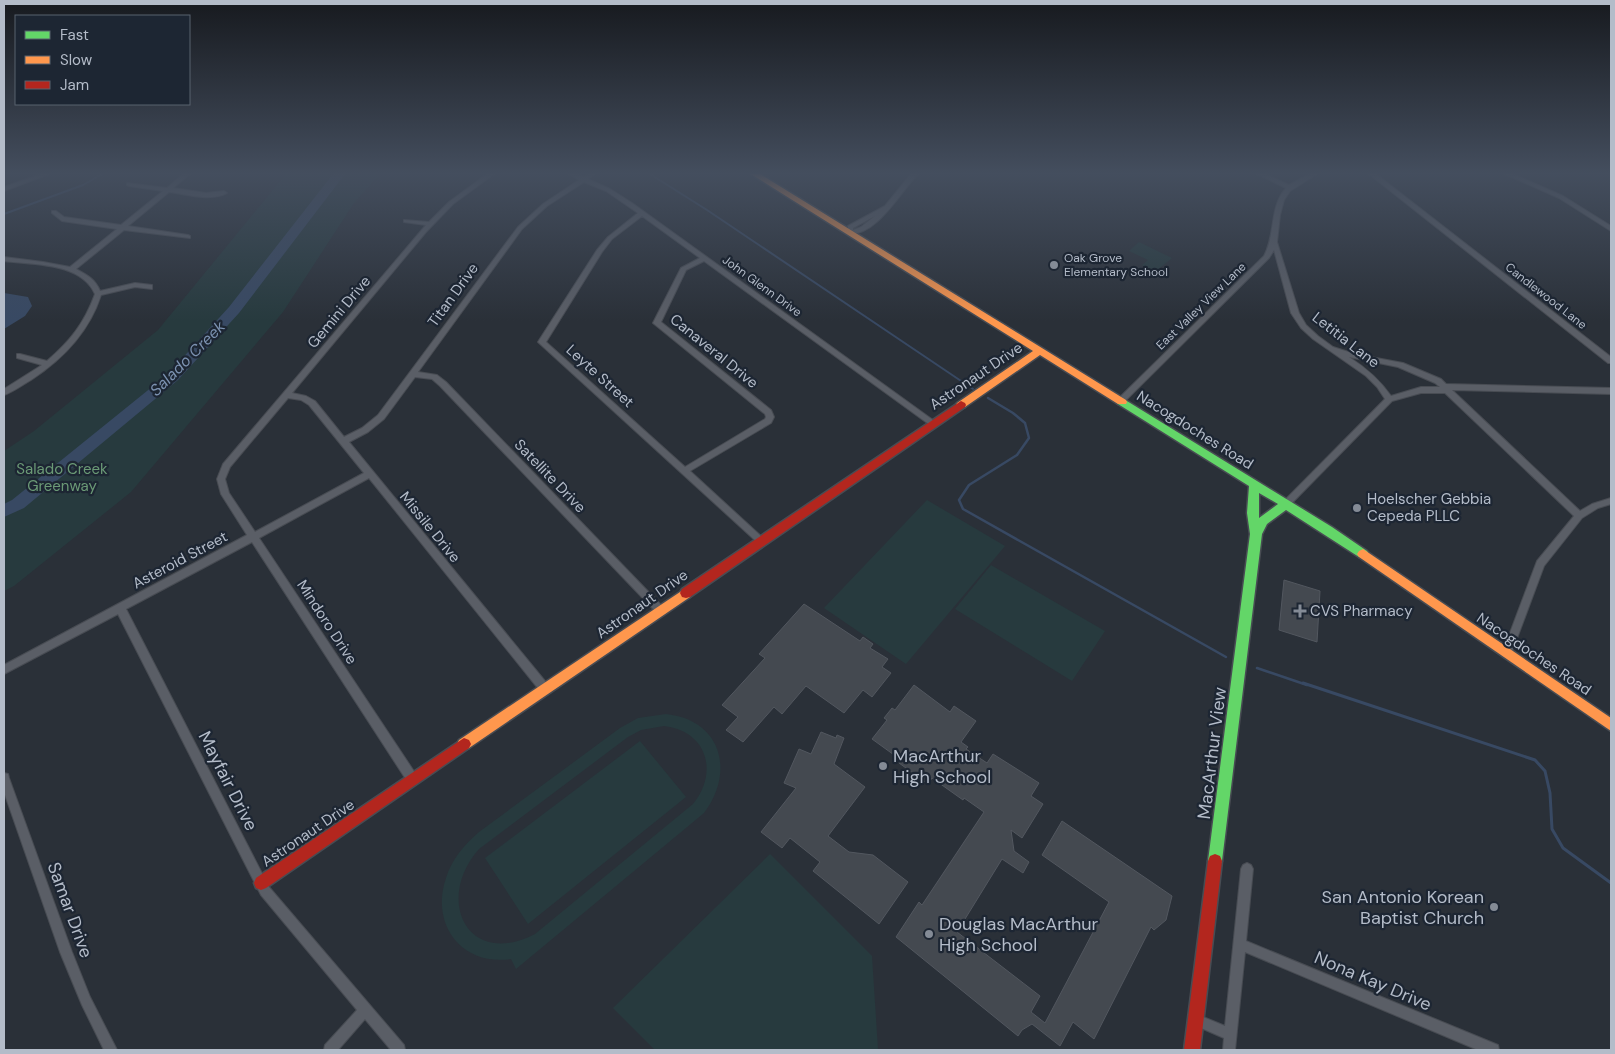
<svg xmlns="http://www.w3.org/2000/svg" width="1615" height="1054" viewBox="0 0 1615 1054" font-family="'DM Sans',sans-serif">
<style>
.green{fill:#273a3e;fill-rule:evenodd}
.water{fill:#384963}
.lines{fill:none;stroke-linecap:round;stroke-linejoin:round}
.stream-far2{stroke:#384963;stroke-width:2}
.stream-far1{stroke:#384963;stroke-width:2.5}
.stream{stroke:#384963;stroke-width:3}
.river{fill:#384963;fill-rule:evenodd}
.building{fill:#444950;stroke:#52575f}
.street-casing{stroke:#484c53;stroke-width:2}
.fast-casing{stroke:#484c53;stroke-width:3}
.slow-casing{stroke:#484c53;stroke-width:3}
.jam-casing{stroke:#484c53;stroke-width:3}
.street{fill:#5a5e66;fill-rule:evenodd}
.fast{fill:#63d668;fill-rule:evenodd}
.slow{fill:#ff974d;fill-rule:evenodd}
.jam{fill:#b3261e;fill-rule:evenodd}
.poi-dot{fill:#848b96;stroke:#1d2633;stroke-width:2}
.labels{text-anchor:middle;stroke-width:4.5;stroke-linejoin:round;paint-order:stroke}
.far-poi-label{font-size:12px;fill:#b4bcc9;stroke:#1d2633;text-anchor:start}
.far-street-label{font-size:12px;fill:#b4bcc9;stroke:#1d2633}
.street-label{font-size:15px;fill:#b4bcc9;stroke:#1d2633}
.park-label{font-size:15px;fill:#6b9a76;stroke:#1d2633}
.poi-label{font-size:15px;fill:#b4bcc9;stroke:#1d2633;text-anchor:start}
.water-label{font-size:16px;font-style:italic;fill:#7c92b1;stroke:#1d2633}
.near-street-label{font-size:18px;fill:#b4bcc9;stroke:#1d2633}
.near-poi-label{font-size:18px;fill:#b4bcc9;stroke:#1d2633;text-anchor:start}
</style>
<rect width="100%" height="100%" fill="#2a3038"/>
<!-- green -->
<g class="green">
<path d="M286 174H380L354 203 283 312 131 492 14 586 4 591V451L34 431 158 330Z"/>
<path d="M1139 242 1172 258 1156 271 1142 265 1148 260 1129 251Z"/>
<path d="M927 500 1005 546 906 664 824 608Z"/>
<path d="M991 565 1105 631 1072 681 955 609Z"/>
<path d="M666 714C722 720 735 772 704 813L516 969 511 959C462 966 430 925 446 878 452 859 464 845 479 832L620 728 638 718ZM664 726C707 731 719 772 693 804L535 934C468 969 434 900 479 849L628 737 641 730Z"/>
<path d="M640 741 686 797 528 924 485 858Z"/>
<path d="M770 854 872 956 878 1049 655 1050 613 1008Z"/>
</g>
<!-- water -->
<path class="water" d="M4 293 28 297 32 306 25 316 4 329Z"/>
<g class="lines">
<!-- stream-far2 -->
<g class="stream-far2">
<path d="M650 174 707 210 973 389"/>
<path d="M4 214 83 185 102 174"/>
</g>
<!-- stream-far1 -->
<g class="stream-far1">
<path d="M988 398 1013 413 1025 423 1029 438 1017 455 969 485 959 500 963 509 1226 657"/>
<path d="M1257 668 1307 685"/>
</g>
<!-- stream -->
<path class="stream" d="M1303 683 1535 760 1545 771 1550 793 1552 829 1563 848 1611 883"/>
<!-- river -->
<path class="river" d="M333 174H345L239 313 178 380 24 508 4 517V504L12 500 168 374 229 307Z"/>
</g>
<!-- building -->
<g class="building">
<path d="M1284 580 1320 591 1317 642 1279 630Z"/>
<path d="M804 604 860 641 863 637 873 644 870 648 888 659 882 667 891 673 872 697 863 690 844 713 806 686 782 714 774 707 743 742 726 730 738 717 722 705 765 658 759 654Z"/>
<path d="M914 685 950 712 954 706 976 721 961 742 968 747 966 749 987 763 993 754 1039 783 1031 796 1043 804 1022 838 1011 830 1014 851 1029 862 1023 873 1002 859 957 932 1040 996 1031 1012 1045 1023 1109 902 1042 855 1062 821 1172 896 1166 920 1154 930 1151 927 1094 1039 1073 1022 1060 1046 1032 1024 1022 1030 1018 1036 896 937 919 902 922 905 984 812 964 798 963 800 932 778 928 784 899 763 901 760 872 739 887 720 884 718 892 708 895 710Z"/>
<path d="M821 732 836 738 837 735 844 738 834 764 865 787 828 836 849 852 873 855 908 882 879 924 813 871 820 862 790 838 782 848 761 832 796 788 784 783 799 749 811 754Z"/>
</g>
<g class="lines">
<defs>
<g id="street">
<path d="M41 174H49L4 191V187Z"/>
<path d="M183 174H190L173 188 206 193 224 191 227 193C211 202 187 194 169 192L128 226 188 235 190 236V238L124 230 76 269C87 275 95 279 100 291L135 283 152 285V289L135 287 101 295C89 332 63 359 31 380 22 385 13 392 4 395V389L42 365 17 358V354H20L47 361C70 341 84 324 95 294 81 262 33 265 4 261V257L43 262 70 267 117 229 62 221 52 213V211H56L64 217 121 225 163 191 129 186 127 185V183L167 188Z"/>
<path d="M487 174H494L453 204 426 232 292 393 306 396 315 401 344 437 362 428 378 415 518 227 543 204 579 180 569 174H577L584 177 588 174H595L588 179 610 189 632 203 937 423 933 426 930 425 704 261 686 270 661 322 771 410 774 417 771 423 690 471 763 538 764 540 763 542H757L538 342 597 250 608 237 638 213 606 191 584 182 547 206 522 229 418 372 437 375 446 382 663 607 665 610 663 613 660 614 657 613 440 386 432 379 415 377 384 419 368 432 349 442 549 686 550 689 549 692 545 694 541 692 369 478 259 538 417 776 418 780 417 784 413 785 409 784 252 542 126 609 269 887 404 1045 405 1050H391L365 1019 338 1050H324L325 1045 357 1010 261 895 118 614 4 674V665L247 535 221 494 217 479 223 464 426 225 404 222V220L429 222 449 202ZM642 216 700 258 681 268 653 323 765 414 766 417 765 419 685 467 546 342 602 252 612 239ZM288 398 301 400 309 405 364 473 255 532 229 493 225 479 230 467Z"/>
<path d="M911 174H918C900 192 877 236 848 234V226L885 206ZM875 216 861 227 853 230V228Z"/>
<path d="M1257 174H1265L1289 185 1310 174H1317L1290 191 1284 200 1280 215 1277 242 1299 313 1306 325 1318 336 1333 347 1355 354 1403 363 1441 379 1446 384 1611 388V394L1452 390 1580 511 1592 504 1611 498V504L1598 508 1582 518 1544 566 1510 657 1507 658 1504 657 1502 654 1537 561 1574 516 1445 393H1421L1392 401 1289 506H1283L1282 504 1283 502 1385 399 1377 387 1366 376 1313 339 1301 328 1291 313 1274 250 1269 258 1123 403 1120 404 1116 401 1264 256C1276 234 1269 207 1286 188ZM1349 357 1398 367 1435 383 1440 387H1421L1391 396C1379 379 1366 368 1349 357Z"/>
<path d="M1369 174H1376L1611 357V363H1608Z"/>
<path d="M1505 174H1513L1563 196 1611 226V231L1559 198Z"/>
<path d="M4 773 8 774 9 778 72 952 90 997 117 1050H104L82 1005 60 952 4 792Z"/>
<path d="M1247 863 1251 865 1253 869 1246 941 1498 1045 1499 1050H1478L1245 952 1235 1050H1223L1224 1038 1192 1024 1190 1020 1192 1016 1196 1014 1225 1026 1241 869 1243 865Z"/>
</g>
<path id="fast" d="M1122 398 1332 527 1367 551 1369 554 1367 557H1359L1286 510 1267 524 1262 534 1222 861 1220 866 1215 868 1210 866 1208 861 1250 534 1247 513 1249 486 1118 404 1117 402 1118 400ZM1259 493 1278 504 1259 518Z"/>
<g id="slow">
<path d="M751 174H760L1126 400 1127 402 1126 404H1118L1040 355 965 407H957L956 405 957 403 1033 351Z"/>
<path d="M1363 549 1611 718V731L1359 557 1357 554 1359 551Z"/>
<path d="M686 588 690 589 692 593 690 597 469 748 464 750 459 748 457 744 459 740Z"/>
</g>
<g id="jam">
<path d="M961 401 965 403 966 405 965 407 690 597 686 598 682 597 680 593 682 589Z"/>
<path d="M464 738 469 740 471 744 469 748 266 888 261 890 256 888 254 883 256 878Z"/>
<path d="M1215 854 1220 856 1222 861 1200 1050H1184L1208 861 1210 856Z"/>
</g>
</defs>
<!-- street casing -->
<use href="#street" class="street-casing"/>
<!-- fast casing -->
<use href="#fast" class="fast-casing"/>
<!-- slow casing -->
<use href="#slow" class="slow-casing"/>
<!-- jam casing -->
<use href="#jam" class="jam-casing"/>
<!-- street -->
<use href="#street" class="street"/>
<!-- fast -->
<use href="#fast" class="fast"/>
<!-- slow -->
<use href="#slow" class="slow"/>
<!-- jam -->
<use href="#jam" class="jam"/>
</g>
<!-- sky -->
<linearGradient id="sky" x2="0" y2="1"><stop stop-color="#171a1f"/><stop offset="0.54" stop-color="#444e5e"/><stop offset="1" stop-color="#444e5e" stop-opacity="0"/></linearGradient>
<rect width="1615" height="321" fill="url(#sky)"/>
<!-- markers -->
<g class="poi-dot">
<circle cx="1054" cy="265" r="5"/>
<circle cx="1357" cy="508" r="5"/>
<path d="M1297.5 603.5h5v5h5v5h-5v5h-5v-5h-5v-5h5z"/>
<circle cx="883" cy="766" r="5"/>
<circle cx="1494" cy="907" r="5"/>
<circle cx="929" cy="934" r="5"/>
</g>
<g class="labels">
<!-- far-poi labels -->
<g class="far-poi-label">
<text x="1064" y="262">Oak Grove<tspan x="1064" dy="14">Elementary School</tspan></text>
</g>
<!-- far-street labels -->
<g class="far-street-label">
<text transform="translate(762 286) rotate(36)" y="4">John Glenn Drive</text>
<text transform="translate(1546 296) rotate(38)" y="4">Candlewood Lane</text>
<text transform="translate(1201 306) rotate(-44)" y="4">East Valley View Lane</text>
</g>
<!-- street labels -->
<g class="street-label">
<text transform="translate(453 295) rotate(-54)" y="5">Titan Drive</text>
<text transform="translate(339 312) rotate(-50)" y="5">Gemini Drive</text>
<text transform="translate(1346 340) rotate(38)" y="5">Letitia Lane</text>
<text transform="translate(714 351) rotate(39)" y="5">Canaveral Drive</text>
<text transform="translate(600 376) rotate(42)" y="5">Leyte Street</text>
<text transform="translate(976 376) rotate(-34)" y="5">Astronaut Drive</text>
<text transform="translate(1195 430) rotate(32)" y="5">Nacogdoches Road</text>
<text transform="translate(550 476) rotate(46)" y="5">Satellite Drive</text>
<text transform="translate(430 527) rotate(51)" y="5">Missile Drive</text>
<text transform="translate(180 560) rotate(-28)" y="5">Asteroid Street</text>
<text transform="translate(642 604) rotate(-35)" y="5">Astronaut Drive</text>
<text transform="translate(327 622) rotate(57)" y="5">Mindoro Drive</text>
<text transform="translate(1534 654) rotate(34)" y="5">Nacogdoches Road</text>
<text transform="translate(308 833) rotate(-34)" y="5">Astronaut Drive</text>
</g>
<!-- park labels -->
<g class="park-label">
<text x="62" y="474">Salado Creek<tspan x="62" dy="17">Greenway</tspan></text>
</g>
<!-- poi labels -->
<g class="poi-label">
<text x="1367" y="504">Hoelscher Gebbia<tspan x="1367" dy="17">Cepeda PLLC</tspan></text>
<text x="1310" y="616">CVS Pharmacy</text>
</g>
<!-- water labels -->
<g class="water-label">
<text transform="translate(187 358) rotate(-45)" y="6">Salado Creek</text>
</g>
<!-- near-street labels -->
<g class="near-street-label">
<text transform="translate(1212 753) rotate(-83)" y="6">MacArthur View</text>
<text transform="translate(228 781) rotate(63)" y="6">Mayfair Drive</text>
<text transform="translate(70 910) rotate(70)" y="6">Samar Drive</text>
<text transform="translate(1373 981) rotate(23)" y="6">Nona Kay Drive</text>
</g>
<!-- near-poi labels -->
<g class="near-poi-label">
<text x="893" y="762">MacArthur<tspan x="893" dy="21">High School</tspan></text>
<text x="1484" y="903" text-anchor="end">San Antonio Korean<tspan x="1484" dy="21">Baptist Church</tspan></text>
<text x="939" y="930">Douglas MacArthur<tspan x="939" dy="21">High School</tspan></text>
</g>
</g>
<!-- border -->
<rect width="1615" height="1054" fill="none" stroke="#b4bcc9" stroke-width="10"/>
<!-- legend -->
<rect x="15" y="15" width="175" height="90" fill="#1d2633" stroke="#59626f"/>
<rect x="25" y="31" width="25" height="8" fill="#63d668" stroke="#59626f"/>
<text x="60" y="40" font-size="15" fill="#b4bcc9">Fast</text>
<rect x="25" y="56" width="25" height="8" fill="#ff974d" stroke="#59626f"/>
<text x="60" y="65" font-size="15" fill="#b4bcc9">Slow</text>
<rect x="25" y="81" width="25" height="8" fill="#b3261e" stroke="#59626f"/>
<text x="60" y="90" font-size="15" fill="#b4bcc9">Jam</text>
</svg>
